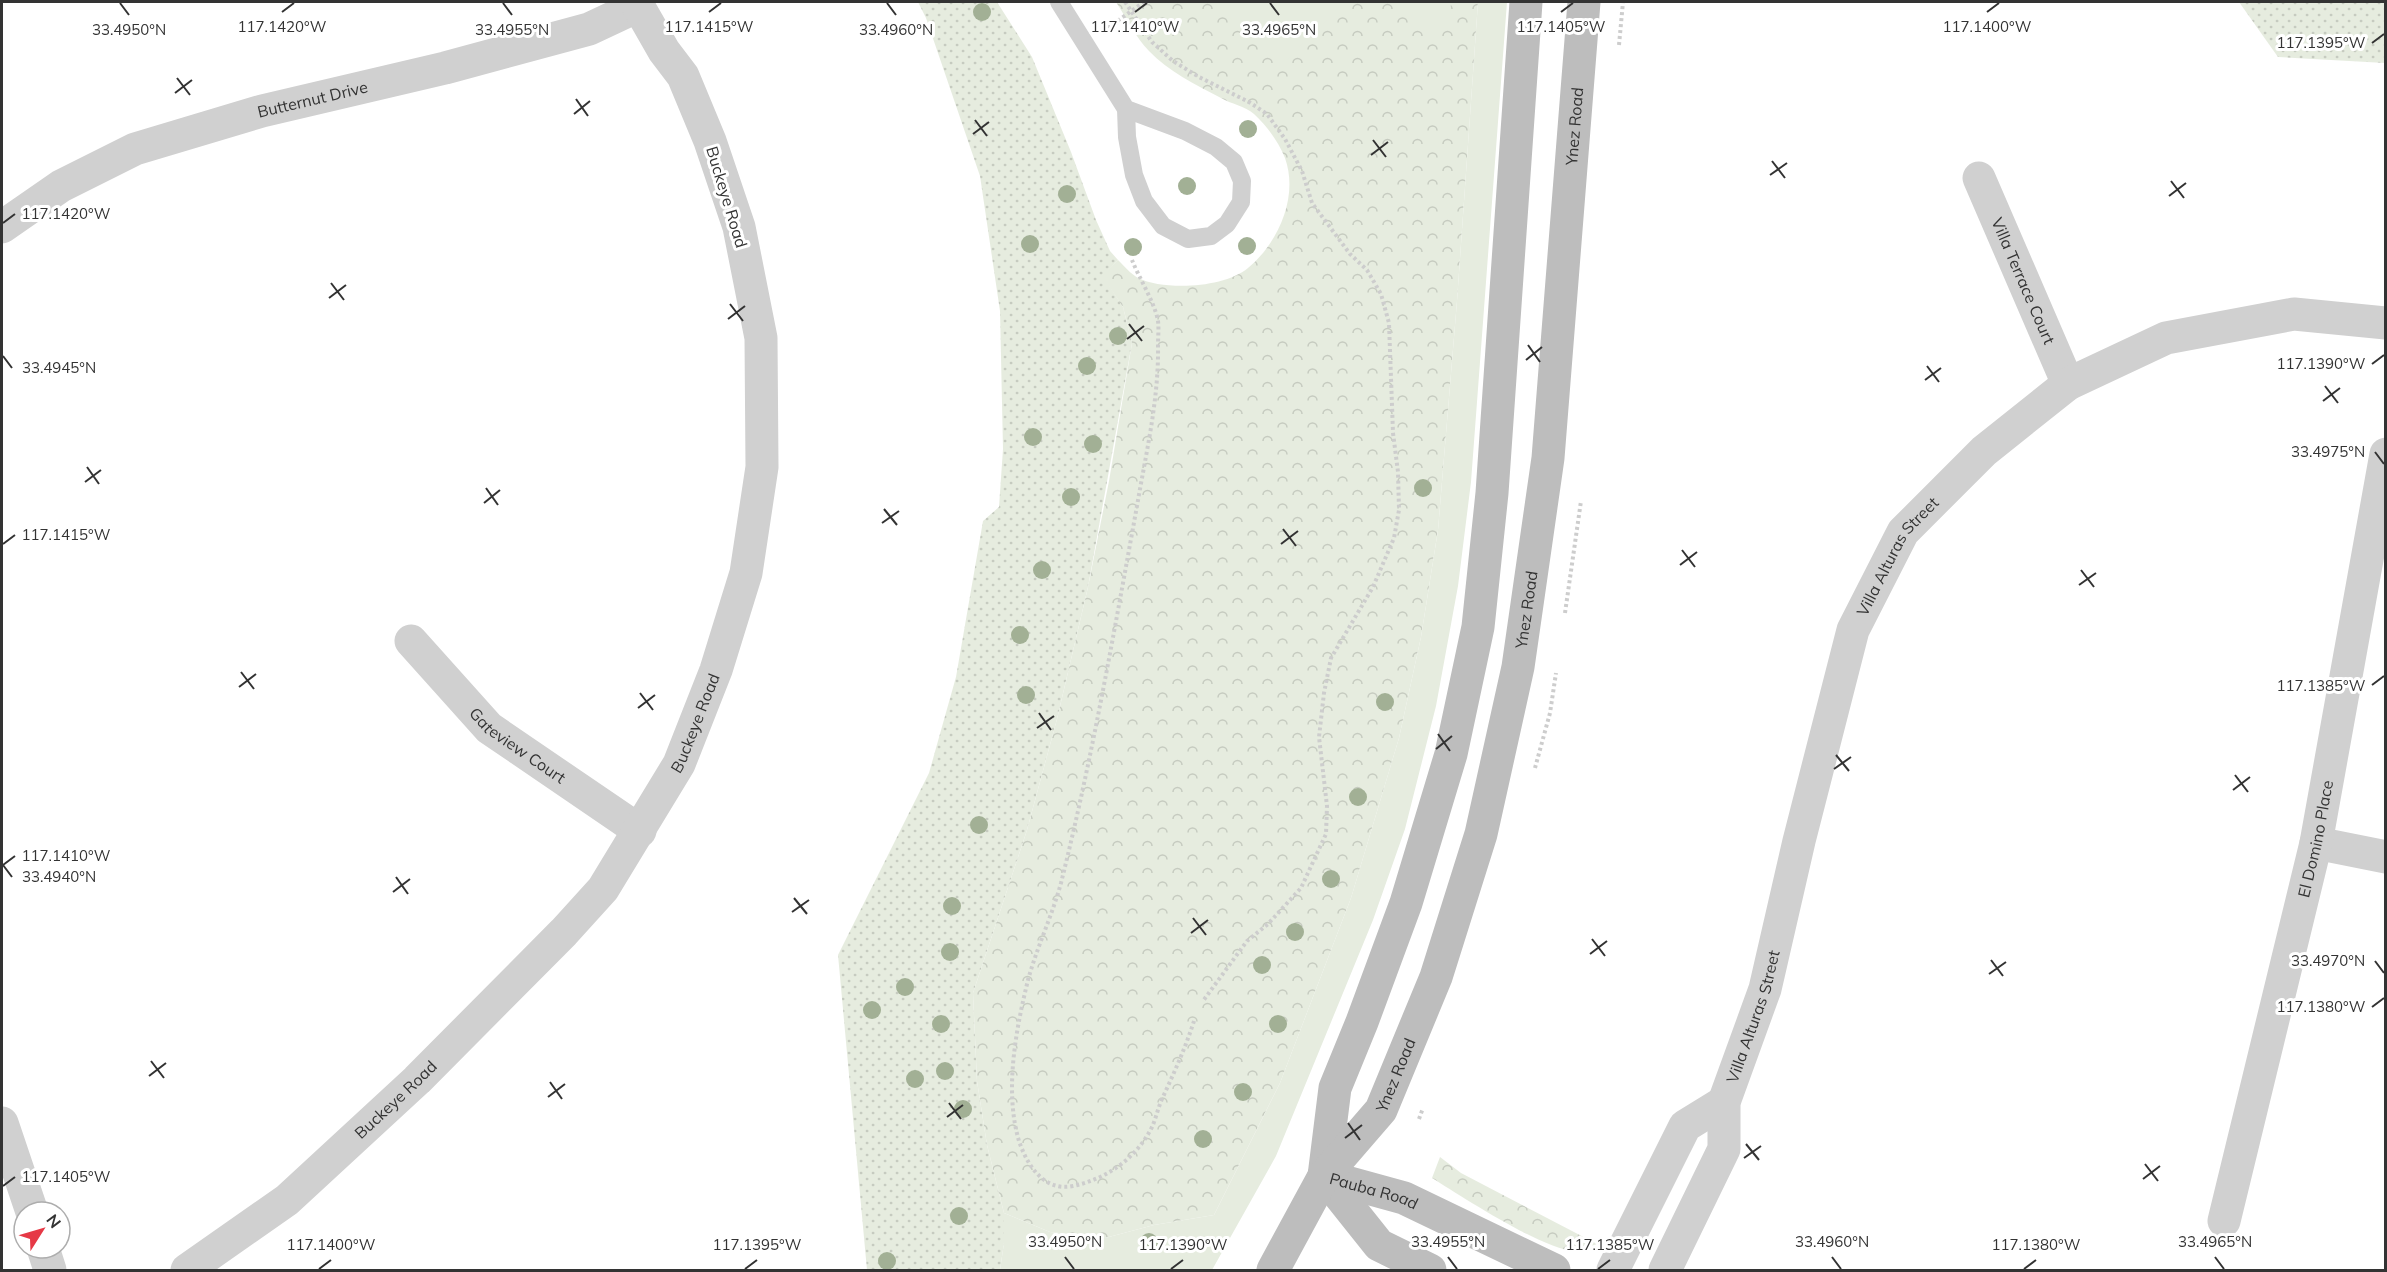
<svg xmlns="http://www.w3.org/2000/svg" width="2387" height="1272" viewBox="0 0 2387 1272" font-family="Mulish,sans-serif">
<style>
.grass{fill:url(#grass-dots)}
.forest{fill:url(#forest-crowns)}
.garden{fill:#e6ecdf}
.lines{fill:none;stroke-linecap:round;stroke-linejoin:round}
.path{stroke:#cdcdcd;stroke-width:4;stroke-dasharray:3 3;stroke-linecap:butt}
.lane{stroke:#d0d0d0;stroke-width:18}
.street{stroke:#d0d0d0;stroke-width:33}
.secondary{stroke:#bdbdbd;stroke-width:33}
.tree{fill:#a2b095}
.ticks{fill:none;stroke:#333;stroke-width:2}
.labels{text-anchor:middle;stroke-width:6;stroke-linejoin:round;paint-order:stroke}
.street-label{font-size:16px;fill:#333;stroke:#fff}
.ticks-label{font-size:15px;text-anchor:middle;fill:#333;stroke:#fff;stroke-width:6;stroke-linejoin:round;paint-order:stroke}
</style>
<defs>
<pattern id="grass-dots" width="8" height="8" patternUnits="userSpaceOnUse" patternTransform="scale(1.5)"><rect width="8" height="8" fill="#e6ecdf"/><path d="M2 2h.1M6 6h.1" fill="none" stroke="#c6cbc0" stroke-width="1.8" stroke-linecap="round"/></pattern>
<pattern id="forest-crowns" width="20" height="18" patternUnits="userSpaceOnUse" patternTransform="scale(1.5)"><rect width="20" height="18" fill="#e6ecdf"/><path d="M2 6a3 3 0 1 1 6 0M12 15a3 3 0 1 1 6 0" fill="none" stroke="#c6cbc0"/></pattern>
</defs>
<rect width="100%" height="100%" fill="#fff"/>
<!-- grass -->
<g class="grass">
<path d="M918 2H997L1032 57 1071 152 1096 220 1110 251 1118 260 1103 276 1123 307 1132 343 1088 587 1057 719 1027 830 973 993 977 1081 987 1145 1004 1213V1243L1000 1270H867L838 955 929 773 956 677 983 521 999 507 1003 449 1000 311 980 176 926 18Z"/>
<path d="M2239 2H2385V63L2278 57Z"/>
</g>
<!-- forest -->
<g class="forest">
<path d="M1116 2H1478L1457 301 1438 530 1421 637 1399 738 1351 898 1280 1083 1214 1215 1154 1225 1105 1238 1050 1232 1004 1213 987 1145 977 1081 973 993 1027 830 1057 719 1088 587 1109 481 1132 343 1123 307 1102 276 1118 260C1124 266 1131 274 1138 278 1165 291 1224 288 1248 268 1278 243 1299 197 1285 158 1278 141 1267 126 1254 114 1245 106 1231 104 1221 98 1196 85 1168 71 1149 51 1136 38 1126 17 1116 2Z"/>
<path d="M1440 1157 1461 1173 1597 1244C1590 1246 1582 1251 1575 1251 1543 1250 1461 1196 1432 1178Z"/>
</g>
<!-- garden -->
<g class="garden">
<path d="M1214 2H1344L1281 66Z"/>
<path d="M1406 2H1451L1450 18 1441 30 1424 31Z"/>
<path d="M1478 2H1507L1471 482 1458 586 1436 706 1405 829 1373 920 1276 1156 1212 1270H1000L1004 1243V1213L1050 1232 1105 1238 1154 1225 1214 1215 1280 1083 1351 898 1399 738 1421 637 1438 530 1457 301Z"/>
</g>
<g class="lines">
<!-- path -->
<g class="path">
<path d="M1125 2 1152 42 1173 61 1199 77 1249 102 1267 114 1285 139 1302 171 1312 203 1350 254 1367 270 1381 294 1389 323 1393 433 1398 472 1399 510 1394 538 1373 587 1331 658 1324 693 1319 737 1327 806 1326 834 1301 888 1268 924 1247 941 1203 1001"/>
<path d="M1108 28 1144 2"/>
<path d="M1619 45 1623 2"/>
<path d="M1132 260C1139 278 1155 303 1158 321 1159 329 1158 337 1158 345 1159 399 1146 453 1137 506 1114 632 1092 759 1061 883 1052 916 1037 947 1028 980 1016 1029 1004 1091 1019 1141 1027 1165 1044 1192 1073 1186 1106 1179 1136 1159 1152 1127 1156 1118 1158 1108 1162 1099 1174 1073 1185 1049 1194 1021"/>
<path d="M1565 613 1581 501"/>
<path d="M1535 768 1550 713 1556 673"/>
<path d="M1419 1119 1423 1108"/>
</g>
<!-- lane -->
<path class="lane" d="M1059 2 1126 109 1127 137 1134 175 1144 201 1163 226 1188 239 1211 236 1227 224 1241 202 1242 181 1234 162 1216 147 1185 131 1126 109"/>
<!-- street -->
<g class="street">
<path id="s1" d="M1979 178 2068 384"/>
<path id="s2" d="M2 227 61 186 135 149 262 111 445 68 589 29 638 6"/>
<path id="s3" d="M411 641 489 728 640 831"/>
<path d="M2316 843 2386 857"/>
<path d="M2 1123 32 1212"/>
<path id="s4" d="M2224 1221 2316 843 2386 454"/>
<path d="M43 1248 50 1270"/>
<path id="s5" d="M187 1270 287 1200 417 1080 564 932 603 889 679 764 716 670 746 573 762 467 761 338 739 227 710 141 683 76 664 51 636 2"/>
<path d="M1613 1270 1685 1126 1724 1102"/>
<path id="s6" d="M1665 1270 1724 1149V1102L1765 989 1799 841 1853 630 1903 532 1984 451 2068 384 2166 338 2294 314 2386 323"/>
</g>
<!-- secondary -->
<g class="secondary">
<path d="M1324 1176 1335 1088 1362 1022 1406 903 1451 754 1478 627 1492 493 1526 2"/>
<path id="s7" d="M1324 1176 1404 1198 1554 1270"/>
<path d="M1324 1176 1379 1245 1430 1270"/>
<path id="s8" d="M1273 1270 1324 1176 1381 1110 1436 977 1481 834 1518 667 1548 458 1584 2"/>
</g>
</g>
<!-- trees -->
<g class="tree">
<circle cx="982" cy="12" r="9"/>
<circle cx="1248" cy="129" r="9"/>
<circle cx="1187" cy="186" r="9"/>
<circle cx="1067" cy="194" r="9"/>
<circle cx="1030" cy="244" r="9"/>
<circle cx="1247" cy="246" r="9"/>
<circle cx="1133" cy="247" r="9"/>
<circle cx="1118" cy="336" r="9"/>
<circle cx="1087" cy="366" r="9"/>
<circle cx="1033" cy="437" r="9"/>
<circle cx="1093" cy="444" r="9"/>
<circle cx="1423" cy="488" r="9"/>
<circle cx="1071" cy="497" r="9"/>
<circle cx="1042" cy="570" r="9"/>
<circle cx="1020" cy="635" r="9"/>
<circle cx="1026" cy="695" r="9"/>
<circle cx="1385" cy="702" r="9"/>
<circle cx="1358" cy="797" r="9"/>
<circle cx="979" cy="825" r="9"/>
<circle cx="1331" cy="879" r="9"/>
<circle cx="952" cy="906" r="9"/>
<circle cx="1295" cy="932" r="9"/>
<circle cx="950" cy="952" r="9"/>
<circle cx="1262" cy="965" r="9"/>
<circle cx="905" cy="987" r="9"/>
<circle cx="872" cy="1010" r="9"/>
<circle cx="941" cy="1024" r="9"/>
<circle cx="1278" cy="1024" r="9"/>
<circle cx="945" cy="1071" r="9"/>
<circle cx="915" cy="1079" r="9"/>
<circle cx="1243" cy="1092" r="9"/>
<circle cx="963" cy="1109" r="9"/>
<circle cx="1203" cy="1139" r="9"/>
<circle cx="959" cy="1216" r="9"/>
<circle cx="1149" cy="1242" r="9"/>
<circle cx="887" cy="1261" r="9"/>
</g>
<!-- ticks -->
<path class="ticks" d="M120 3 129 15M503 3 512 15M887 3 896 15M1270 3 1279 15M282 12 294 3M709 12 721 3M1135 12 1147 3M1561 12 1573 3M1987 12 1999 3M2372 43 2384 34M177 78 190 95M175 93 192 80M576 99 588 116M574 114 590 101M975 120 987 136M973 134 989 122M1373 140 1386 157M1371 155 1388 142M1772 161 1785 178M1770 175 1787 163M2171 181 2184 198M2169 196 2186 183M3 223 15 214M331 283 344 300M329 298 346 285M730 304 743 321M728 319 745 306M1129 324 1142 341M1127 339 1144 326M1528 345 1540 362M3 356 12 368M1526 360 1542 347M2372 364 2384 355M1927 366 1939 382M1925 380 1941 368M2325 386 2338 403M2323 401 2340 388M2375 452 2384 464M87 467 99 484M85 482 101 470M486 488 498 505M484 503 500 490M884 509 897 525M882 523 899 511M1283 529 1296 546M3 544 15 535M1281 544 1298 531M1682 550 1695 567M1680 565 1697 552M2081 570 2094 587M2079 585 2096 573M241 672 254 689M2372 685 2384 676M239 687 256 674M640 693 653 710M638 708 655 695M1039 713 1051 730M1037 728 1054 716M1438 734 1450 751M1436 749 1452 736M1836 755 1849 771M1834 769 1851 757M2235 775 2248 792M2233 790 2250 777M3 865 15 856M3 865 12 877M396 877 408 894M393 892 410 879M794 898 807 914M792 912 809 900M1193 918 1206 935M1191 933 1208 920M1592 939 1605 956M1590 954 1607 941M1991 960 2003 976M2375 961 2384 973M1989 974 2006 962M2372 1007 2384 998M151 1061 164 1078M149 1076 166 1063M550 1082 562 1099M548 1097 565 1084M949 1103 961 1119M947 1117 963 1105M1348 1123 1360 1140M1345 1138 1362 1125M1746 1144 1759 1160M1744 1158 1761 1146M2145 1164 2158 1181M2143 1179 2160 1166M3 1186 15 1177M1065 1257 1074 1269M1448 1257 1457 1269M1832 1257 1841 1269M2215 1257 2224 1269M319 1269 331 1260M745 1269 757 1260M1171 1269 1183 1260M1598 1269 1610 1260M2024 1269 2036 1260"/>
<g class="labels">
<!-- street labels -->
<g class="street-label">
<text dy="6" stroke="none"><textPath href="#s2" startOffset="339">Butternut Drive</textPath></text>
<text dy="6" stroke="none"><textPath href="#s8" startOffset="1203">Ynez Road</textPath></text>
<text transform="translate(727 197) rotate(73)" y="6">Buckeye Road</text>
<text dy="6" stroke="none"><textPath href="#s1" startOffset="112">Villa Terrace Court</textPath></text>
<text dy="6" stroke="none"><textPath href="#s6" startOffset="758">Villa Alturas Street</textPath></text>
<text dy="6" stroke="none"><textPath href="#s8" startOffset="717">Ynez Road</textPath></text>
<text dy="6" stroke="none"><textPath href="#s5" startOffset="756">Buckeye Road</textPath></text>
<text dy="6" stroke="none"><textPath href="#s3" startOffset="150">Gateview Court</textPath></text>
<text dy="6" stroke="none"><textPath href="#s4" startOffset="393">El Domino Place</textPath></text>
<text dy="6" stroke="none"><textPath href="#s6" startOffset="272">Villa Alturas Street</textPath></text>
<text dy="6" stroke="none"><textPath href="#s8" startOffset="232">Ynez Road</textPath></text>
<text dy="6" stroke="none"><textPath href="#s5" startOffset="270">Buckeye Road</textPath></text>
<text dy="6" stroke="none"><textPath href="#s7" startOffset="52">Pauba Road</textPath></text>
</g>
</g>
<g class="ticks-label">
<text x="282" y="32">117.1420°W</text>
<text x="709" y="32">117.1415°W</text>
<text x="1135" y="32">117.1410°W</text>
<text x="1561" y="32">117.1405°W</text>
<text x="1987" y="32">117.1400°W</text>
<text x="129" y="35">33.4950°N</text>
<text x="512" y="35">33.4955°N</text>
<text x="896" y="35">33.4960°N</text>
<text x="1279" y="35">33.4965°N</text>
<text x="2321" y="48">117.1395°W</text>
<text x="66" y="219">117.1420°W</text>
<text x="2321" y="369">117.1390°W</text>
<text x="59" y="373">33.4945°N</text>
<text x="2328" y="457">33.4975°N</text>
<text x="66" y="540">117.1415°W</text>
<text x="2321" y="691">117.1385°W</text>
<text x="66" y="861">117.1410°W</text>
<text x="59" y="882">33.4940°N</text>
<text x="2328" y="966">33.4970°N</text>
<text x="2321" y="1012">117.1380°W</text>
<text x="66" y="1182">117.1405°W</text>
<text x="1065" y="1247">33.4950°N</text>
<text x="1448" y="1247">33.4955°N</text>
<text x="1832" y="1247">33.4960°N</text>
<text x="2215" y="1247">33.4965°N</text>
<text x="331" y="1250">117.1400°W</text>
<text x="757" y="1250">117.1395°W</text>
<text x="1183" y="1250">117.1390°W</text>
<text x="1610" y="1250">117.1385°W</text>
<text x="2036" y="1250">117.1380°W</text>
</g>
<!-- border -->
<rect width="2387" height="1272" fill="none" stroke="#333333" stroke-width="6"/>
<!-- north arrow -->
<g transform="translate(42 1230) rotate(53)"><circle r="28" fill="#ffffff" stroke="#adadad" stroke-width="1.5"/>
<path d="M0-4.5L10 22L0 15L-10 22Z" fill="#e63946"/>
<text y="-9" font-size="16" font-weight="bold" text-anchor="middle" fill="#333333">N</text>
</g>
</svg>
